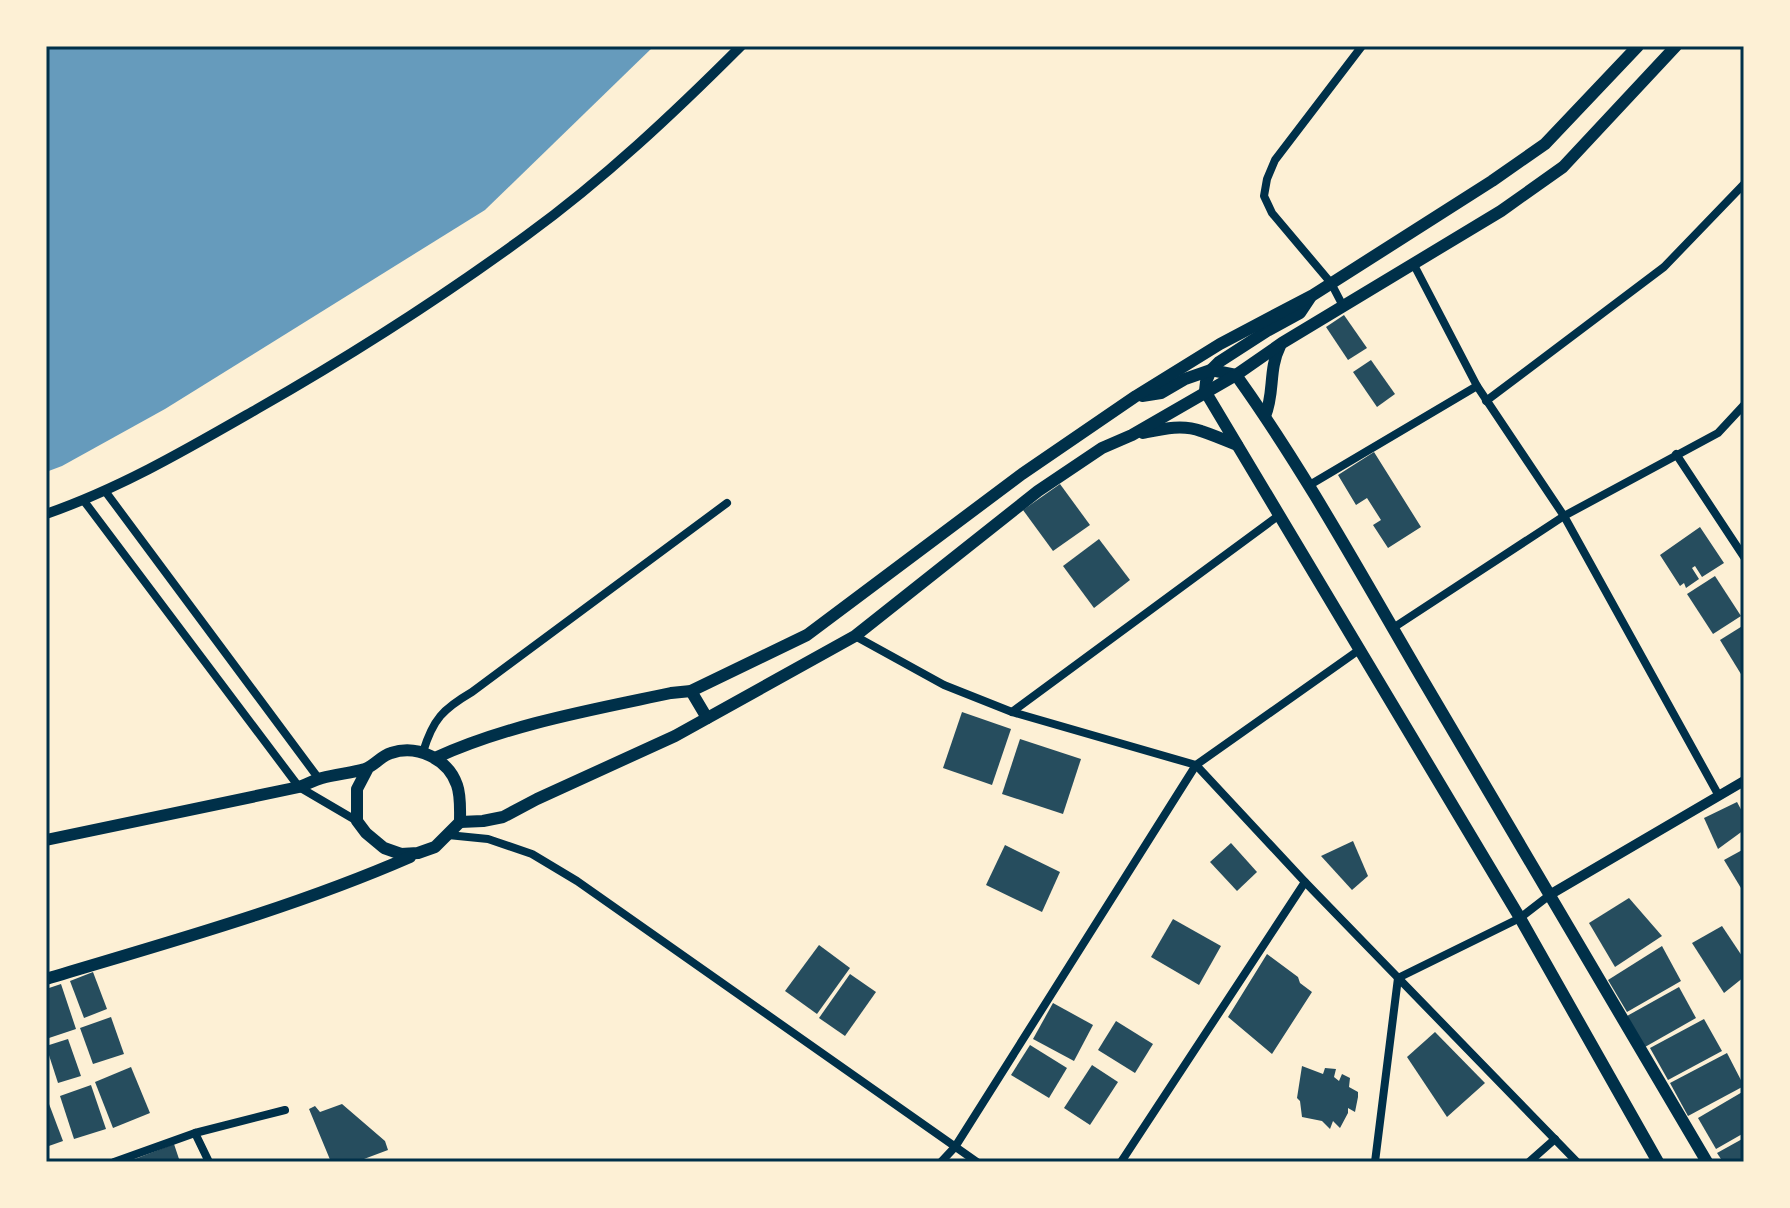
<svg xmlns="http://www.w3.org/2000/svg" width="1790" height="1208" viewBox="0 0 1790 1208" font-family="Roboto,sans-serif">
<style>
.water{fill:#669bbc}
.building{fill:#264d5e}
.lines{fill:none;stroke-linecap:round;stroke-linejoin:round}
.minor{stroke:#003049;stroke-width:8}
.tertiary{stroke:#003049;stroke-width:10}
.primary{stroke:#003049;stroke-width:12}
.neatline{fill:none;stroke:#003049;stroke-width:3}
</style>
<rect width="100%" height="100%" fill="#fdf0d5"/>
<!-- water -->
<path class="water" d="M46 46H654L485 210 165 409 62 466 46 472Z"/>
<!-- building -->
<g class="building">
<path d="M1344 315 1367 348 1348 360 1326 327Z"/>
<path d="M1371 360 1395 394 1377 407 1353 372Z"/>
<path d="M1374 452 1421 527 1388 548 1373 525 1381 520 1367 498 1356 505 1338 475Z"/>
<path d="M1060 484 1090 525 1053 551 1023 510Z"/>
<path d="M1700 527 1724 563 1702 577 1695 566 1692 568 1699 579 1686 588 1684 583 1680 586 1660 555Z"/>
<path d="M1099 539 1130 580 1094 608 1063 566Z"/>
<path d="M1715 576 1741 616 1713 634 1687 594Z"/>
<path d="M1744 625V679L1720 640Z"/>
<path d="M962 712 1011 729 992 785 943 768Z"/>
<path d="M1020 739 1081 759 1063 814 1002 794Z"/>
<path d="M1737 802 1744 815V830L1718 849 1704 818Z"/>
<path d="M1353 841 1368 876 1352 890 1321 856Z"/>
<path d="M1231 843 1257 872 1237 891 1210 862Z"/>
<path d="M1005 845 1060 872 1042 912 986 885Z"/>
<path d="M1744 849V893L1724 860Z"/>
<path d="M1629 898 1662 936 1615 967 1589 923Z"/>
<path d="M1173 919 1221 946 1199 985 1151 957Z"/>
<path d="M1722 926 1744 959V977L1724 993 1692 943Z"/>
<path d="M819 945 850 968 817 1014 785 991Z"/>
<path d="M1662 946 1681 981 1627 1012 1608 980Z"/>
<path d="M1267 954 1298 977 1300 983 1312 992 1272 1054 1228 1017Z"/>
<path d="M93 972 107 1009 84 1018 70 981Z"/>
<path d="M850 974 876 992 845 1036 819 1018Z"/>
<path d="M61 984 76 1029 46 1039V989Z"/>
<path d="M1679 987 1696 1018 1645 1047 1627 1016Z"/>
<path d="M1053 1003 1093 1025 1074 1061 1033 1039Z"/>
<path d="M111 1017 124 1054 93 1064 80 1028Z"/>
<path d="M1704 1019 1722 1051 1668 1080 1650 1048Z"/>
<path d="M1116 1021 1153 1044 1135 1073 1098 1050Z"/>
<path d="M1435 1032 1485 1083 1447 1117 1407 1057Z"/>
<path d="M68 1039 81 1076 58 1083 46 1046Z"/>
<path d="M1030 1045 1067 1068 1049 1098 1011 1075Z"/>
<path d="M1727 1053 1744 1086 1688 1116 1670 1083Z"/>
<path d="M1092 1065 1118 1082 1090 1125 1064 1108Z"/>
<path d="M1302 1066 1323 1074 1325 1068 1336 1069 1334 1077 1339 1081 1342 1074 1350 1078 1349 1087 1358 1092V1097L1355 1112 1348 1108V1113L1340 1128 1333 1121 1330 1129 1322 1121 1302 1117 1300 1101 1297 1098Z"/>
<path d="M131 1067 150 1113 113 1128 95 1082Z"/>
<path d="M91 1085 106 1129 74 1139 60 1096Z"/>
<path d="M1744 1091V1133L1716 1149 1698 1118Z"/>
<path d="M46 1096 63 1141 46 1147Z"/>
<path d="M342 1104 385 1141 388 1150 356 1162H331L309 1109 315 1106 320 1112Z"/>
<path d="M1744 1138V1162H1723L1717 1153Z"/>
<path d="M174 1144 180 1162H127Z"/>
</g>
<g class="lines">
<!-- minor -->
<g class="minor">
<path d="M1414 265 1477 386 1564 516 1719 796"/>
<path d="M1343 306 1331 283 1272 213 1264 196 1267 179 1275 160 1362 46"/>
<path d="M1486 401 1664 267 1744 184"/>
<path d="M1676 454 1744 557"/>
<path d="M1308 486 1477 386"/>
<path d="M105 491 319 779"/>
<path d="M84 501 299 787 357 821"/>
<path d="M1393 628 1564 516 1718 433 1744 405"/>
<path d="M855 636 944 685 1012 712 1196 765 1305 882 1577 1162"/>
<path d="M1012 712 1278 516"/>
<path d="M423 752C433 719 443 709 472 692L727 503"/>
<path d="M448 835 488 839 532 854 577 881 977 1162"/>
<path d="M195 1133 209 1162"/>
<path d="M114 1162 195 1133 285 1110"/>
<path d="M941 1162 955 1147 1196 765 1359 650"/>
<path d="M1121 1162 1305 882"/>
<path d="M1375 1162 1398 978 1520 918 1551 894"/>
<path d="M1529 1162 1555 1139"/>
</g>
<!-- tertiary -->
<g class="tertiary">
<path d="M46 514C121 488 189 448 257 409 350 356 441 298 527 235 604 179 674 113 741 46"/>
<path d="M1551 894 1744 781"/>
</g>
<!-- primary -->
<g class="primary">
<path d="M1310 298 1300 313 1267 331 1219 362 1211 370 1206 382 1205 391 1520 918 1658 1162"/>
<path d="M1142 396 1161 393 1185 379 1211 370 1236 375C1304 470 1361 574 1420 675 1516 837 1612 999 1707 1162"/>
<path d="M1265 416C1275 393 1268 370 1280 346"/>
<path d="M1143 433C1162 429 1182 424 1201 431 1213 435 1225 440 1237 445"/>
<path d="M691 691 707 718"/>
<path d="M435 758C510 724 591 710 671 693L691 691 807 635 1022 474 1136 396 1220 344 1313 295 1492 181 1545 144 1638 46"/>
<path d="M460 822 483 821 503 817 537 799 675 736 855 636 1038 491 1102 448 1132 435 1236 375 1282 343 1501 211 1563 167 1676 46"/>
<path d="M46 840 299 787C307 784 315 780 322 778 336 774 352 773 365 769 375 765 381 756 391 753 417 744 448 759 457 785 461 796 460 810 460 822L435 847 418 853 401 854 384 848 366 833 357 821V789L368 768"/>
<path d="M46 979C169 942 293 908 410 857"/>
</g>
</g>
<!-- border -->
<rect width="1790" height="1208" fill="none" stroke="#fdf0d5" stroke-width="96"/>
<rect x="48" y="48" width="1694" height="1112" class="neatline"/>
</svg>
